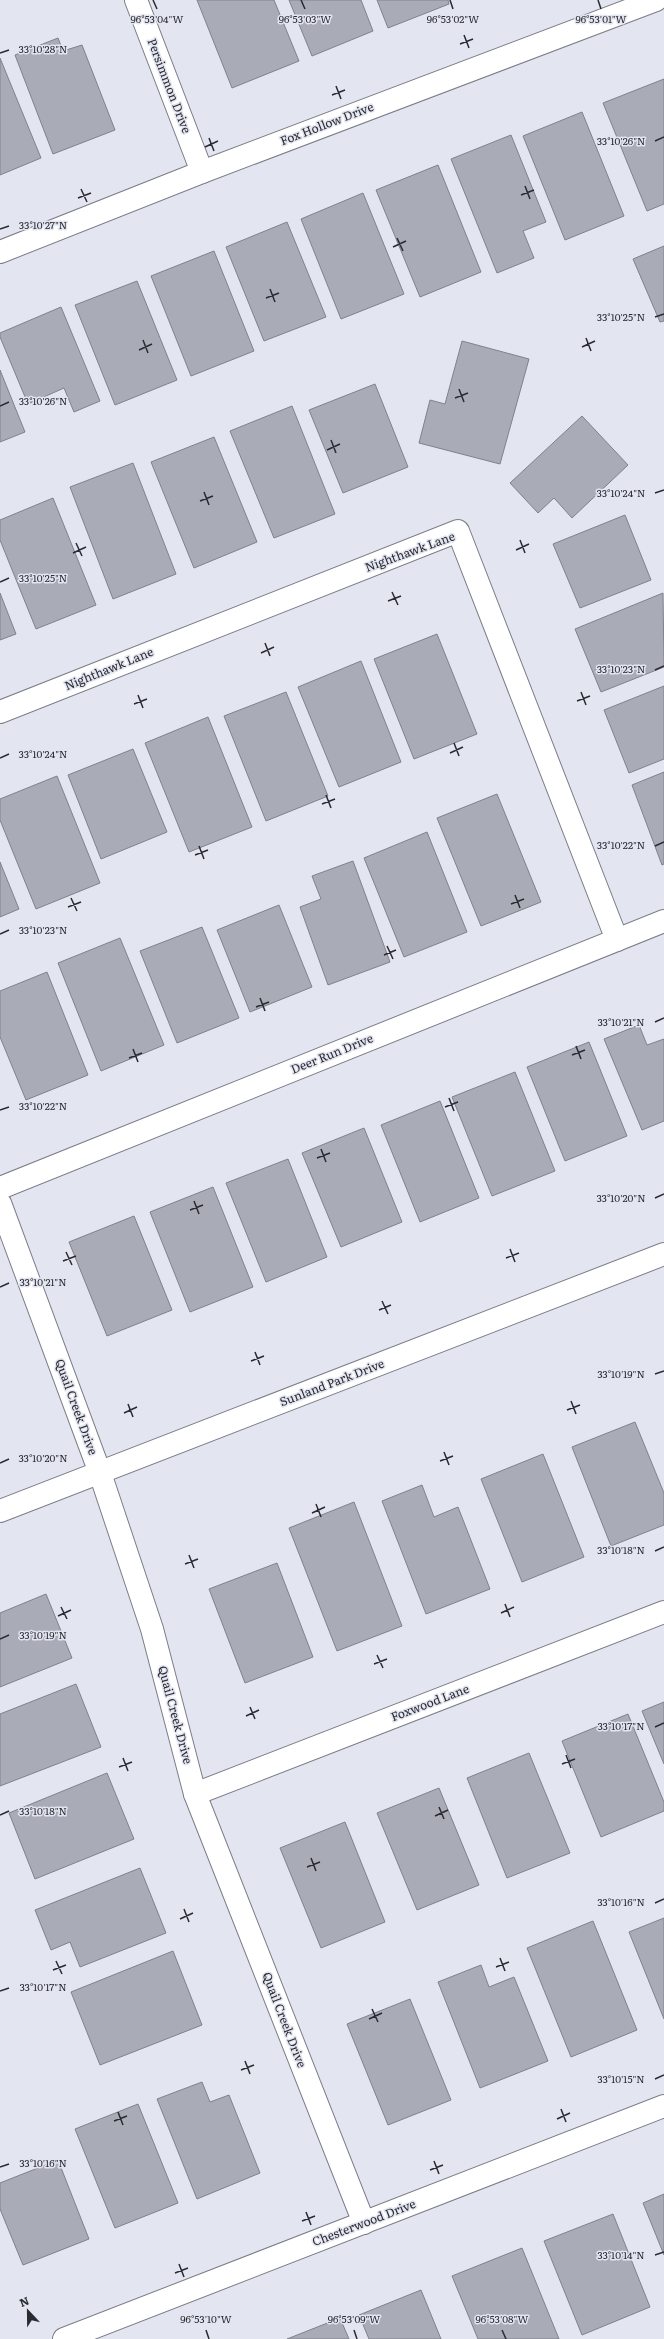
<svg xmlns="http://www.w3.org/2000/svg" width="664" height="2339" viewBox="0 0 664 2339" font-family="Literata,serif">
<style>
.building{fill:#a9acb7;stroke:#7f828c}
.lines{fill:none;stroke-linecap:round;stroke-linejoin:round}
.minor-casing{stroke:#7b7e88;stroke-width:24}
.minor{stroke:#fff;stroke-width:22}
.ticks{fill:none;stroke:#2a2b30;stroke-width:1.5}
.labels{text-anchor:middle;stroke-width:3;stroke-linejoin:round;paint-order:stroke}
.street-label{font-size:12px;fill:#2a2b30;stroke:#e3e5f1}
.ticks-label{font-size:10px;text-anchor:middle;fill:#2a2b30;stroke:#e3e5f1;stroke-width:3;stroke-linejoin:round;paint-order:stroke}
</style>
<rect width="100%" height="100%" fill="#e3e5f1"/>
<!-- building -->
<g class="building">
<path d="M197 0H274L299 61 232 88Z"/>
<path d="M289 0H361L373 31 312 56Z"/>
<path d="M377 0H448L449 4 388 28Z"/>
<path d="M58 38 63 51 82 45 115 130 53 154 15 55Z"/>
<path d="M0 58 41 158 0 175Z"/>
<path d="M664 79V204L647 211 603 103Z"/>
<path d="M582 112 624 216 565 240 523 136Z"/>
<path d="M511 135 546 222 523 231 534 258 497 273 451 159Z"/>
<path d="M438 165 481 272 420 297 376 190Z"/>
<path d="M363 193 404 294 341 319 301 219Z"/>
<path d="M287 222 326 317 264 341 226 247Z"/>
<path d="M664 246V321L660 322 633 259Z"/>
<path d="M214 251 254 351 191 376 151 276Z"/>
<path d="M137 281 177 380 115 405 75 305Z"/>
<path d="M61 307 100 401 74 412 64 388 28 404 0 337V333Z"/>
<path d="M462 341 529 359 500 464 419 443 430 400 445 404Z"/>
<path d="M0 370 25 432 0 442Z"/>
<path d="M375 384 408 467 343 493 309 410Z"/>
<path d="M292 406 335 514 274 538 230 431Z"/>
<path d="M582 416 628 465 572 518 554 498 538 513 510 483Z"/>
<path d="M214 437 257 542 194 568 151 462Z"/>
<path d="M133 463 176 574 113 599 70 487Z"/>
<path d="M53 498 96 605 36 629 0 540V520Z"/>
<path d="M625 515 651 580 580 608 553 544Z"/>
<path d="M0 593 16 634 0 640Z"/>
<path d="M663 593 664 667 601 692 575 629Z"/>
<path d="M437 634 477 734 414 759 374 659Z"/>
<path d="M361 661 401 762 339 787 298 687Z"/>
<path d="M664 686V759L629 773 604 710Z"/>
<path d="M286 692 328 796 266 821 224 716Z"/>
<path d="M208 717 252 827 189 852 145 743Z"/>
<path d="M133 749 167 832 101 859 68 775Z"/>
<path d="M664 772V864L662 865 632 785Z"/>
<path d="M57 776 100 883 36 909 0 820V799Z"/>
<path d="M497 794 541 902 481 926 437 818Z"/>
<path d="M427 832 467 932 404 957 364 858Z"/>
<path d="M353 861 390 962 328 985 300 907 321 899 312 876Z"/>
<path d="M0 862 19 909 0 917Z"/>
<path d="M279 905 312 987 250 1012 217 930Z"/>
<path d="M202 927 239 1018 177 1043 140 951Z"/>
<path d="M120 938 164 1045 101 1071 58 963Z"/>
<path d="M47 972 88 1075 26 1100 0 1037V991Z"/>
<path d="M639 1025 647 1045 664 1039V1121L642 1130 604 1039Z"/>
<path d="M589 1042 627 1136 565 1161 527 1067Z"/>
<path d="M515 1072 555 1171 492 1196 452 1097Z"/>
<path d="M440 1101 479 1198 420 1222 381 1125Z"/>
<path d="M364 1128 402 1222 341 1247 302 1153Z"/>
<path d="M288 1159 327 1257 266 1282 226 1183Z"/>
<path d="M213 1187 253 1287 190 1312 150 1212Z"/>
<path d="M134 1216 172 1310 107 1336 69 1242Z"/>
<path d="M635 1422 664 1493V1525L611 1546 572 1447Z"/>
<path d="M543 1454 584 1557 522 1582 481 1479Z"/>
<path d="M422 1485 434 1517 458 1507 490 1589 426 1614 382 1501Z"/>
<path d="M354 1502 402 1626 337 1651 289 1528Z"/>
<path d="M277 1563 313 1657 245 1683 209 1589Z"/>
<path d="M46 1594 72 1658 0 1687V1613Z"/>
<path d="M76 1684 101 1747 0 1786V1714Z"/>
<path d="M664 1702V1764L642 1711Z"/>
<path d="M628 1714 664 1802V1811L601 1837 562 1741Z"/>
<path d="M529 1753 570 1853 507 1878 467 1778Z"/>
<path d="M107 1773 134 1839 35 1879 9 1813Z"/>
<path d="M439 1788 479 1885 417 1910 377 1813Z"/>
<path d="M345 1822 385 1922 321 1948 280 1848Z"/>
<path d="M140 1868 166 1933 80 1967 70 1942 51 1950 35 1910Z"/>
<path d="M664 1918V2019L629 1932Z"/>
<path d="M593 1921 637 2030 571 2057 527 1948Z"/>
<path d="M173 1951 202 2025 100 2065 71 1992Z"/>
<path d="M481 1965 489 1987 514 1977 548 2061 480 2088 438 1982Z"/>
<path d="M410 1999 451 2100 388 2125 347 2024Z"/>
<path d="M202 2082 210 2102 229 2095 260 2173 197 2199 157 2099Z"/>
<path d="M138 2104 178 2203 115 2228 75 2129Z"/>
<path d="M58 2160 89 2239 23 2265 0 2209V2183Z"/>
<path d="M664 2194V2255L643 2203Z"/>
<path d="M613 2214 650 2307 582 2335 544 2241Z"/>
<path d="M522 2248 559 2339H478L452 2276Z"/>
<path d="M421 2290 441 2339H369L359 2315Z"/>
<path d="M340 2318 349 2339H287Z"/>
</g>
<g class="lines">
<defs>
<g id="minor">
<path d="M136 0 202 172"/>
<path d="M0 252 202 172 656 0"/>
<path d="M0 712 458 531 617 940"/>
<path d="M0 1188 664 921"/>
<path d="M0 1203 100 1473 152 1629 195 1794 364 2223"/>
<path d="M0 1511 664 1254"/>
<path d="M195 1794 664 1612"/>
<path d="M64 2339 664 2106"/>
</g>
</defs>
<!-- minor casing -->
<use href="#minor" class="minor-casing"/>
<!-- minor -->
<use href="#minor" class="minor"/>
</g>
<!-- ticks -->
<path class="ticks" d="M153 0 157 9M301 0 305 9M450 0 453 9M598 0 601 9M464 35 469 48M460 44 473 39M0 53 9 50M336 86 341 99M332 95 345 90M209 138 214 151M655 141 664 137M205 147 218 141M525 186 530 199M81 189 87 202M521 195 534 190M78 198 91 193M0 229 9 226M397 238 403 251M393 247 406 241M270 289 275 302M266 298 279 293M655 317 664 314M586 338 591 351M143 340 148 353M582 347 595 341M139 350 152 344M459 389 464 402M455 398 468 393M0 406 9 402M331 440 336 453M327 450 340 444M204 492 209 505M655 493 664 490M200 501 213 496M520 540 525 553M76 543 82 556M516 550 529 544M73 553 86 547M0 582 9 578M392 592 398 605M388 601 401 596M265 643 270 656M261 653 274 647M655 670 664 666M581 692 586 705M138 695 143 708M577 701 590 696M134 704 147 699M454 743 459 756M450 753 463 747M0 758 9 754M326 795 331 808M322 804 335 799M199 846 204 859M655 846 664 842M195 855 208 850M515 895 520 908M71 898 77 911M511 904 524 899M68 907 81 902M0 934 9 930M387 946 393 959M384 955 396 950M260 998 265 1011M256 1007 269 1002M655 1022 664 1018M576 1046 581 1059M133 1049 138 1062M572 1055 585 1050M129 1058 142 1053M449 1098 454 1111M445 1107 458 1102M0 1110 9 1107M321 1149 326 1162M317 1158 330 1153M655 1198 664 1194M194 1201 199 1214M190 1210 203 1205M510 1249 515 1262M66 1252 72 1265M506 1258 519 1253M63 1261 76 1256M0 1287 9 1283M382 1301 388 1314M379 1310 391 1305M255 1352 260 1365M251 1361 264 1356M655 1374 664 1371M571 1401 576 1414M128 1404 133 1417M567 1410 580 1405M124 1413 137 1407M444 1452 449 1465M440 1461 453 1456M0 1463 9 1459M316 1504 321 1517M312 1513 325 1507M655 1551 664 1547M189 1555 194 1568M185 1564 198 1559M505 1604 510 1617M61 1607 67 1619M501 1613 514 1607M58 1616 71 1610M0 1639 9 1635M377 1655 383 1668M374 1664 387 1659M250 1707 255 1719M246 1716 259 1710M655 1727 664 1723M566 1755 571 1768M123 1758 128 1771M562 1764 575 1759M119 1767 132 1762M439 1807 444 1819M0 1815 9 1811M435 1816 448 1810M311 1858 316 1871M307 1867 320 1862M655 1903 664 1899M184 1909 189 1922M180 1919 193 1913M500 1958 505 1971M56 1961 62 1974M496 1967 509 1962M53 1970 66 1965M0 1991 9 1988M372 2009 378 2022M369 2019 382 2013M245 2061 250 2074M241 2070 254 2065M655 2079 664 2075M561 2109 566 2122M118 2112 123 2125M557 2119 570 2113M114 2121 127 2116M434 2161 439 2174M0 2167 9 2164M430 2170 443 2165M306 2212 311 2225M302 2221 315 2216M655 2255 664 2252M179 2264 184 2277M175 2273 188 2268M206 2330 209 2339M354 2330 357 2339M502 2330 506 2339"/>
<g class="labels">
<!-- street labels -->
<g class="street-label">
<text transform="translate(169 86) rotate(69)" y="4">Persimmon Drive</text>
<text transform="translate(327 124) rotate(-21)" y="4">Fox Hollow Drive</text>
<text transform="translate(410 552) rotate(-20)" y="4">Nighthawk Lane</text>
<text transform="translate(109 669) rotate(-22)" y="4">Nighthawk Lane</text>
<text transform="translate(332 1054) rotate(-22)" y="4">Deer Run Drive</text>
<text transform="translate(332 1383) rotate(-21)" y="4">Sunland Park Drive</text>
<text transform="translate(76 1407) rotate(70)" y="4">Quail Creek Drive</text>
<text transform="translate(430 1703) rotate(-21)" y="4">Foxwood Lane</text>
<text transform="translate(175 1715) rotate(75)" y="4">Quail Creek Drive</text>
<text transform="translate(284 2020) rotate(69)" y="4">Quail Creek Drive</text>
<text transform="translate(364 2223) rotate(-21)" y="4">Chesterwood Drive</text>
</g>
</g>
<g class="ticks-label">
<text x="157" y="23">96°53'04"W</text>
<text x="305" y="23">96°53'03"W</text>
<text x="453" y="23">96°53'02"W</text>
<text x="601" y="23">96°53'01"W</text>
<text x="43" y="53">33°10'28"N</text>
<text x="621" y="145">33°10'26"N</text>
<text x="43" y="229">33°10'27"N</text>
<text x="621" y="321">33°10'25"N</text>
<text x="43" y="405">33°10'26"N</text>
<text x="621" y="497">33°10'24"N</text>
<text x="43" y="582">33°10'25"N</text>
<text x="621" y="673">33°10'23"N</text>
<text x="43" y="758">33°10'24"N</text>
<text x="621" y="849">33°10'22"N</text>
<text x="43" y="934">33°10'23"N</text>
<text x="621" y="1026">33°10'21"N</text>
<text x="43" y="1110">33°10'22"N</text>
<text x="621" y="1202">33°10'20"N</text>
<text x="43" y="1286">33°10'21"N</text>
<text x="621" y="1378">33°10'19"N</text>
<text x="43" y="1462">33°10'20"N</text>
<text x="621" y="1554">33°10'18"N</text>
<text x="43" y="1639">33°10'19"N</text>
<text x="621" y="1730">33°10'17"N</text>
<text x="43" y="1815">33°10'18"N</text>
<text x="621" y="1906">33°10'16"N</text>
<text x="43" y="1991">33°10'17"N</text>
<text x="621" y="2083">33°10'15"N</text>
<text x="43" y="2167">33°10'16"N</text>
<text x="621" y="2259">33°10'14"N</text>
<text x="206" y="2323">96°53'10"W</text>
<text x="354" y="2323">96°53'09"W</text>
<text x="502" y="2323">96°53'08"W</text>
</g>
<!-- north arrow -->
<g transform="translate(28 2311) rotate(338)" stroke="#e3e5f1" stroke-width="3" paint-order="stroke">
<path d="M0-3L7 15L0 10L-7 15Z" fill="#2a2b30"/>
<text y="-6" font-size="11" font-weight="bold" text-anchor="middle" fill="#2a2b30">N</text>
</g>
</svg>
